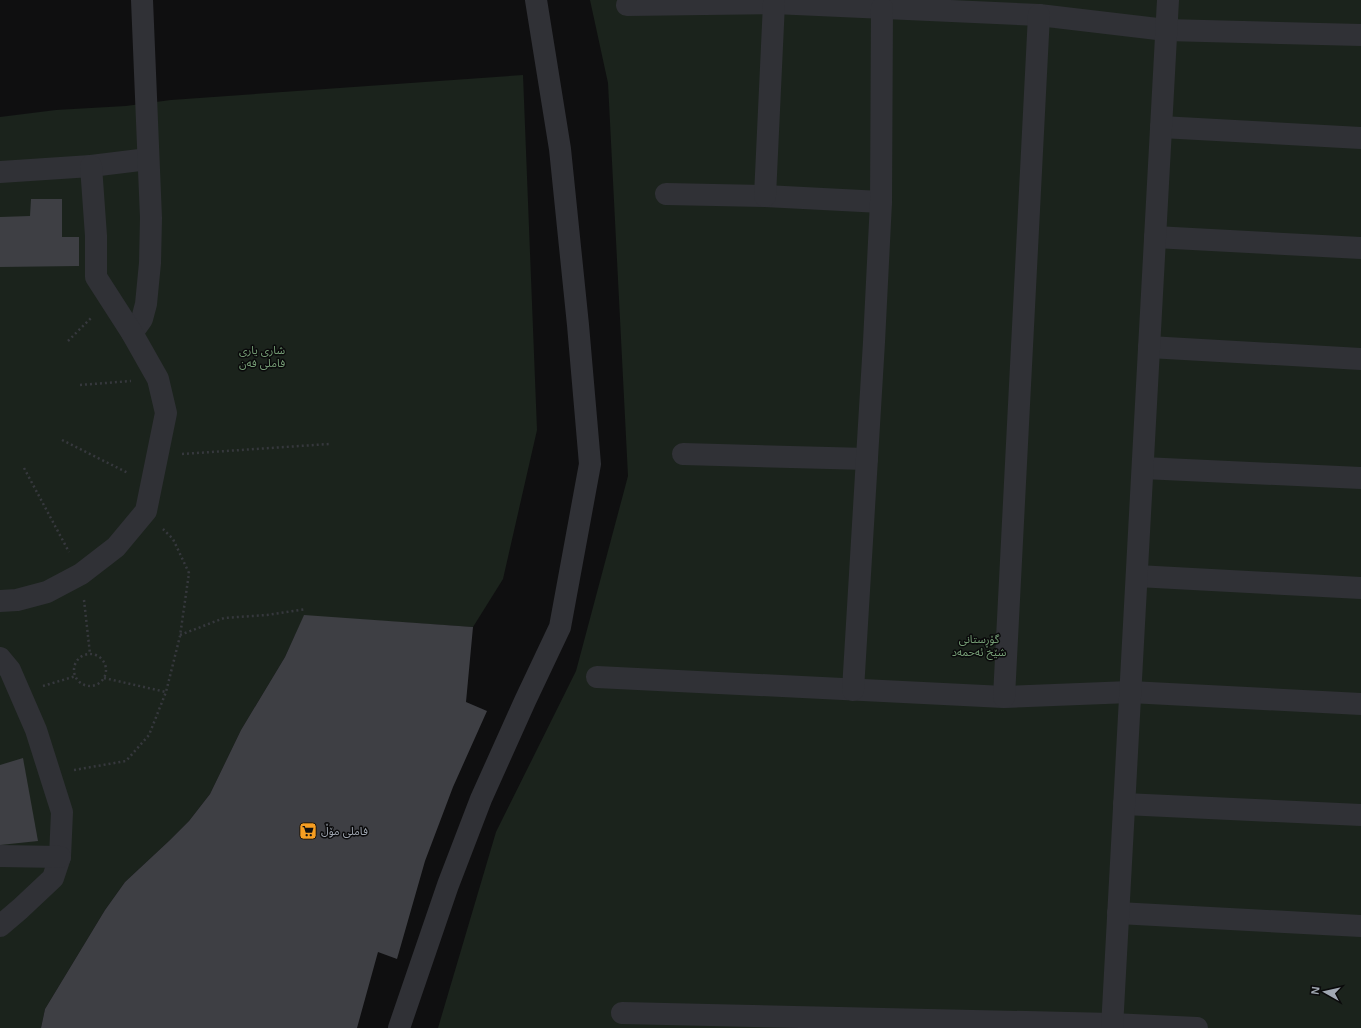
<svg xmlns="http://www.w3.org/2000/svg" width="1361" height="1028" viewBox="0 0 1361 1028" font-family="Helvetica,'Noto Sans Arabic',sans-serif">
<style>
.green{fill:#1b231c}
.building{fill:#3e3f44}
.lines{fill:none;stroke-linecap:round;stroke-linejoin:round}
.path{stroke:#36383d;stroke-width:2.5;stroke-dasharray:2 3;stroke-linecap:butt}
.minor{stroke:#303136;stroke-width:22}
.labels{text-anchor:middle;stroke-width:3;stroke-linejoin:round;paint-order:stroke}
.park-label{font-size:11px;fill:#769e76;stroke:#0a0a0b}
.poi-label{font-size:11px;fill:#a0a7b2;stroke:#0a0a0b;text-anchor:start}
</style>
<rect width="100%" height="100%" fill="#0f0f10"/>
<!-- green -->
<g class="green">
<path d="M590 0H1361V1028H438L496 832 576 671 628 476 608 83Z"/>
<path d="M523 75 537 430 503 579 473 627 304 616 285 657 241 730 210 794 189 821 170 840 125 882 105 910 45 1009 41 1028H0V117L56 110 126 106 171 100Z"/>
</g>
<!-- building -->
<g class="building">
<path d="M31 199H62V237H79V266L0 267V217L30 216Z"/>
<path d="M304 615 473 627 466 702 487 711 453 787 425 861 397 959 378 952 357 1028H41L45 1009 105 910 125 882 170 840 189 821 210 794 241 730 285 657Z"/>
<path d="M23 758 38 841 0 845V765Z"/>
</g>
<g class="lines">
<!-- path -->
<g class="path">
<path d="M68 341 92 317"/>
<path d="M80 385 131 381"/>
<path d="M62 440 128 473"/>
<path d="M182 454 329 444"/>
<path d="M24 468 69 552"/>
<path d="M84 600 90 654"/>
<path d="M180 635 224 618 267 615 306 609"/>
<circle cx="90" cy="670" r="16"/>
<path d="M104 678 166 692"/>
<path d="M43 686 76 676"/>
<path d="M74 770 126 761 149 735 166 692 180 636 189 573 173 539 163 529"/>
</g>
<!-- minor -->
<g class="minor">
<path d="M627 5 774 3 1039 15 1166 30 1361 35"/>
<path d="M1161 127 1361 138"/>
<path d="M0 172 91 166 148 159"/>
<path d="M666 194 765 196 881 202"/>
<path d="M765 196 774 3"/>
<path d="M1155 237 1361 248"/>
<path d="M132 333 142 319 146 304 150 263 151 218 142 0"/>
<path d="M1149 347 1361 359"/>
<path d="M683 454 867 459"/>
<path d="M1143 468 1361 478"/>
<path d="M1137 576 1361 588"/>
<path d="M0 601 17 600 47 592 81 574 116 547 146 511 166 413 158 379 132 333 96 277V236L91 166"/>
<path d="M0 658 10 670 36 730 62 812 60 857 53 878 20 909 0 926"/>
<path d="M597 677 1004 697 1130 692 1361 704"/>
<path d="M853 690 874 342 881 202 882 8"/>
<path d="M1004 697 1039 15"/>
<path d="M1124 804 1361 815"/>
<path d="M0 856 60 857"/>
<path d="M1118 913 1361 926"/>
<path d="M622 1013 1112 1024 1197 1028"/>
<path d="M399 1028 448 885 481 799 525 701 560 627 590 464 578 325 560 149 536 0"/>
<path d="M1112 1028 1168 0"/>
</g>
</g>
<!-- icons -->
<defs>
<symbol id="supermarket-square" viewBox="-11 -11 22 22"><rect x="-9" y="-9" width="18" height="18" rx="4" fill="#f69e22" stroke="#0a0a0b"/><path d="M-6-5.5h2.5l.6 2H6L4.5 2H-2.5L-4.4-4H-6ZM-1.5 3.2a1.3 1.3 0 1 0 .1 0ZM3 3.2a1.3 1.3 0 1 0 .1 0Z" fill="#111"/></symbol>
</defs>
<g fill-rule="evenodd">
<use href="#supermarket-square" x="298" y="821" width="20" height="20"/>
</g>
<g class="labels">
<!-- park labels -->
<g class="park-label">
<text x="262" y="354">شاری یاری<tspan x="262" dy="13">فاملی فەن</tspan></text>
<text x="979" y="643">گۆڕستانی<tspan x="979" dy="13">شێخ ئەحمەد</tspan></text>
</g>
<!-- poi labels -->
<g class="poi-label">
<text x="321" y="835">فاملی مۆڵ</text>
</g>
</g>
<!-- north arrow -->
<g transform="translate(1325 992) rotate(278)" stroke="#0a0a0b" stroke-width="3" paint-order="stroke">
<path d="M0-3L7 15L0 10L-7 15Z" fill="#a0a7b2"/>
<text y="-6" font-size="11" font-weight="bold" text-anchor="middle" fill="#a0a7b2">N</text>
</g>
</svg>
